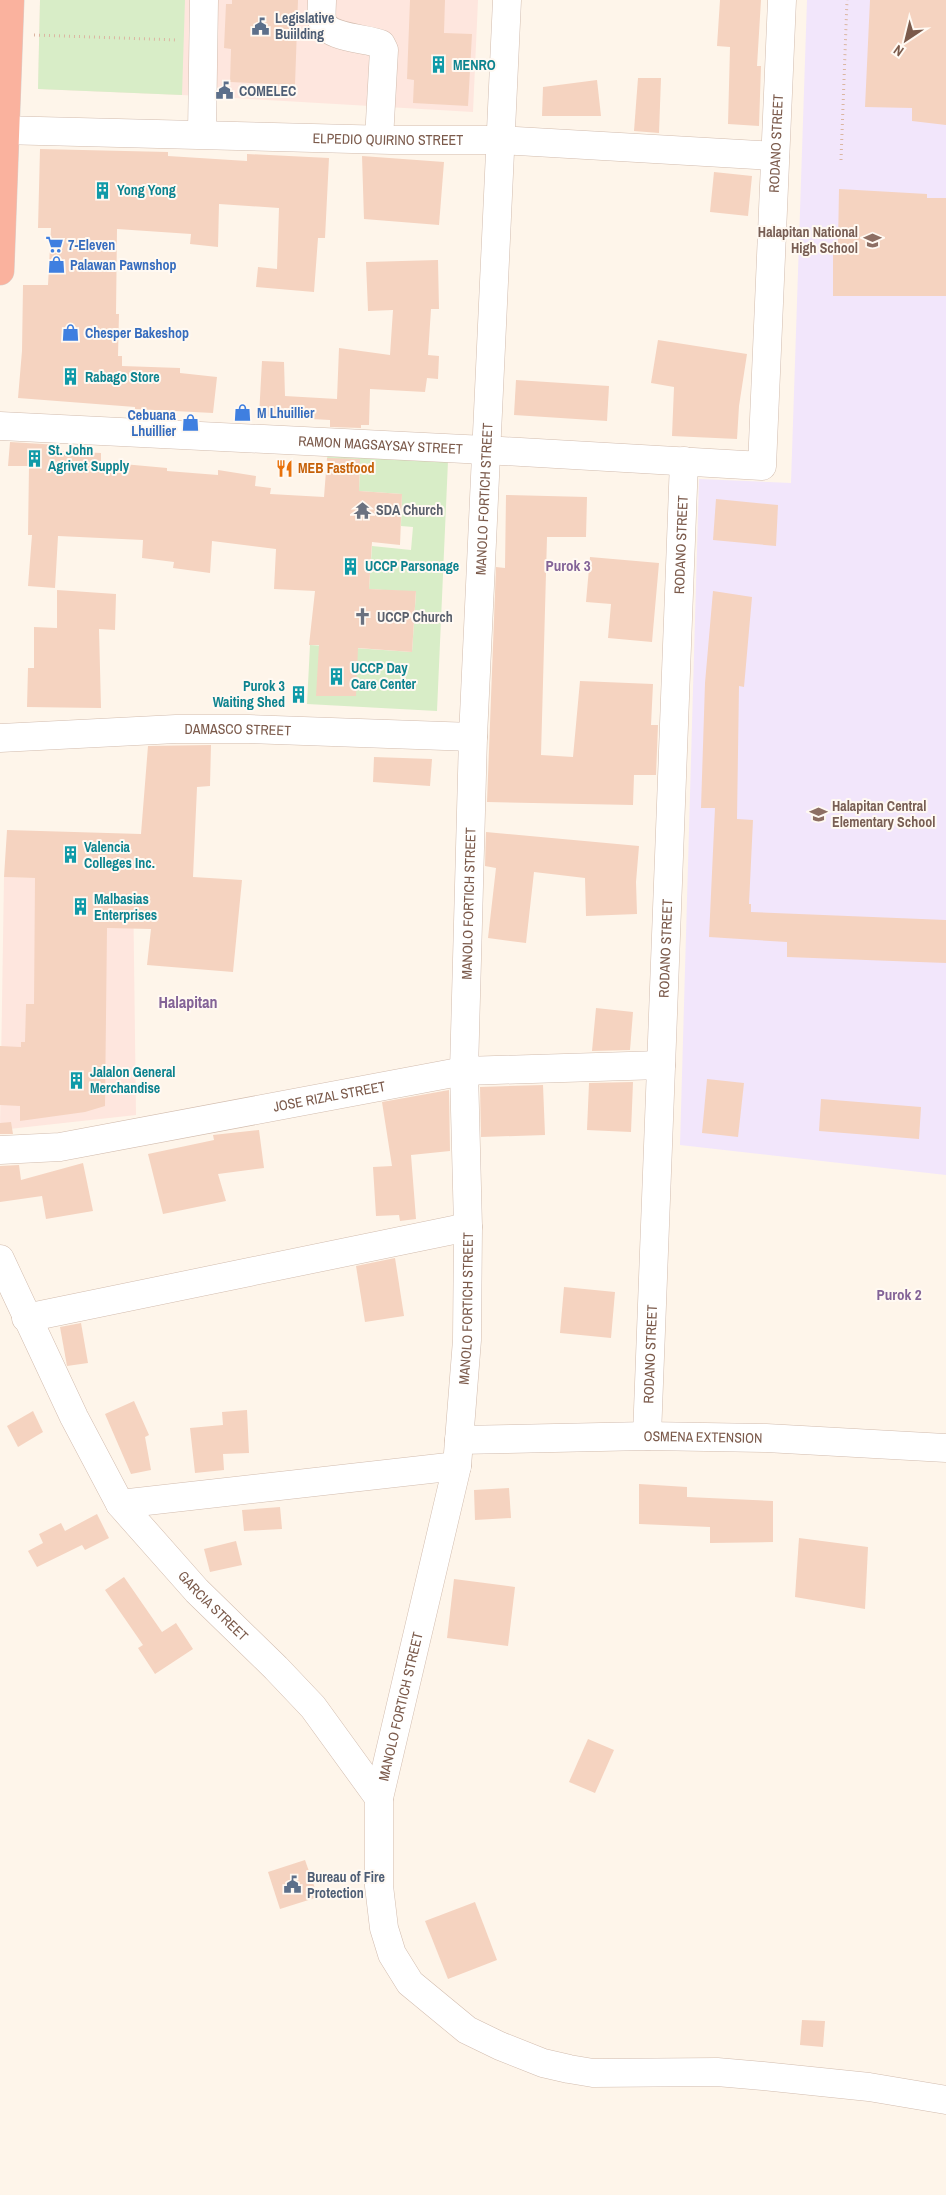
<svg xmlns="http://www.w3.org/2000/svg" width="946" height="2195" viewBox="0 0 946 2195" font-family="'Archivo Narrow',sans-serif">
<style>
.commercial{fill:#fee6de}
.education{fill:#f2e6fb}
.green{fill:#d8edc7}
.building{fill:#f5d3c0}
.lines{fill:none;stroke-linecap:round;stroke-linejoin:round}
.minor-casing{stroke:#d2bcae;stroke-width:29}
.highway-casing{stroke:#dad1cd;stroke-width:29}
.path{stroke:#dbb6a2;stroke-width:3;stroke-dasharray:1 4;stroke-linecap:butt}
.minor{stroke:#fff;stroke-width:28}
.highway{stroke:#fab29e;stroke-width:28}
.labels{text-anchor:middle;stroke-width:4;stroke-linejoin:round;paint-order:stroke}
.service-label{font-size:14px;font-weight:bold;fill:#4e5e75;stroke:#fff9f2;text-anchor:start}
.culture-label{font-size:14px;font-weight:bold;fill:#0d838f;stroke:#fff9f2;text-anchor:start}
.street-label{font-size:14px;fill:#7b5a4b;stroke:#fff9f2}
.education-label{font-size:14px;font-weight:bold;fill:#785e54;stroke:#fff9f2;text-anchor:end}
.shop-label{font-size:14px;font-weight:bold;fill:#366cbe;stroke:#fff9f2;text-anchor:start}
.food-label{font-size:14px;font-weight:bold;fill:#c56008;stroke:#fff9f2;text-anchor:start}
.worship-label{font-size:14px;font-weight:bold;fill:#5b616d;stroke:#fff9f2;text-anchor:start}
.neighbourhood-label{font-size:15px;font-weight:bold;fill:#836397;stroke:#fff9f2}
.quarter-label{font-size:16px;font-weight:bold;fill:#836397;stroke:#fff9f2}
</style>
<rect width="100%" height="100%" fill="#fef5ea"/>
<!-- commercial -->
<g class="commercial">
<path d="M40 0H478L473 112 182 95 38 89Z"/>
<path d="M4 877 133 880 136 1115 0 1130Z"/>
</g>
<!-- education -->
<path class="education" d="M807 0H946V1175L680 1145 699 479 791 483Z"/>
<!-- green -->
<g class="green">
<path d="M40 0H185L182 95 38 89Z"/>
<path d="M328 450 448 461 437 711 307 704 310 645 412 652 416 592 369 589 372 546 411 550 413 527 401 526 402 494 359 491 360 464 327 460Z"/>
</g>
<!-- building -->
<g class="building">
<path d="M232 0H298L295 85 230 82 231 49 224 48 226 4H232Z"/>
<path d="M410 0H445L444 33 472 34 468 106 413 103 414 80 407 79Z"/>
<path d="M720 0H761L757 66H761L759 126 728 124 730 47 717 46Z"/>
<path d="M870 0H946V125L912 121V108L865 107Z"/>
<path d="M638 78H661L659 133 634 131Z"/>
<path d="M597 80 601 116H542L543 87Z"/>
<path d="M40 149 168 152V156L247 161V154L329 158 325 238H318L314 292 256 287 258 267 277 269 279 208 219 204 218 247 190 244 191 234 117 229 116 314H119L118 356H122V366L180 368V373L217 377 213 413 135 409V407L18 398 22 351 23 285H48L51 228H38Z"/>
<path d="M362 156 444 162 439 225 364 219Z"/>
<path d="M714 172 752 176 748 216 710 212Z"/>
<path d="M839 189 927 194V198H946V296H833V244H838Z"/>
<path d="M438 260 439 309H431L428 355 439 356 438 379 427 378 425 392 370 389 369 425H361V428L330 427V420L259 416 262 361 284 362 285 396 337 399 339 348 390 355 393 310 368 311 366 262Z"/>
<path d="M658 340 747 354 739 406 737 439 672 436 674 387 651 383Z"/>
<path d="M516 380 609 386 607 421 514 415Z"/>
<path d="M10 442 59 445V451L101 453V462L167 468V471L218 475V470L256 476 255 486 271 488 270 494 324 497 327 458 360 459 359 491 402 494 400 545 372 542 369 589 416 591 412 652 358 648 356 696H316L319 645H309L315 591 274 589 276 549 212 541 210 573 173 568 174 562 142 558 143 540 58 536 55 588 28 586 32 535H28L29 466H8Z"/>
<path d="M506 495 587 497 586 537H547L541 755 573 757 580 681 653 684 651 725H658L656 775H634L633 805 487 802 496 567 505 568Z"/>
<path d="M716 499 778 505 776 546 713 540Z"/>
<path d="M590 557 659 563 652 642 608 638 611 604 586 602Z"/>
<path d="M57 590 116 594 115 630 99 629 101 708 27 707 28 668H34V627L57 628Z"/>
<path d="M713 591 752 597 744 687 739 686 737 819 753 820 749 904H751V912L946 920V963L787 957V942L709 937 715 808H701L705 683Z"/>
<path d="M211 745 210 786 197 787 193 877 242 880 233 972 147 965 151 929 107 928 105 1106 85 1112 20 1121V1106L0 1105V1046L21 1047V1042H25L26 1004H34L35 878 4 877 7 830 141 834 148 746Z"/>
<path d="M374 757 432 759 430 786 373 782Z"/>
<path d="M486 832 639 846 636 882 637 914 586 916 585 878 534 872 526 943 488 938 496 868 485 866Z"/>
<path d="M596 1008 633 1012 630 1050 592 1051Z"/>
<path d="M707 1079 744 1083 738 1137 702 1133Z"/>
<path d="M633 1082 631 1132 587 1130 589 1083Z"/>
<path d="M543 1085 545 1135 481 1137 480 1087Z"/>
<path d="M449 1090 450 1151 411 1155 416 1219 400 1221 399 1215 376 1216 373 1167 392 1166 382 1102Z"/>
<path d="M821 1099 921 1107 919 1139 819 1131Z"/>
<path d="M11 1122 13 1134H0V1123Z"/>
<path d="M259 1130 264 1168 218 1174 226 1201 163 1214 148 1154 214 1140 213 1135Z"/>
<path d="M83 1163 93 1211 46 1219 42 1196 0 1202V1166L19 1165 21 1180Z"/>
<path d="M395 1258 404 1316 365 1322 356 1266Z"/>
<path d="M564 1287 615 1292 611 1338 560 1333Z"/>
<path d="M81 1323 88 1363 67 1366 60 1327Z"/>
<path d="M134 1401 149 1435 145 1437 151 1470 131 1474 105 1414Z"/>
<path d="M247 1410 249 1453 223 1454 224 1470 195 1473 190 1428 223 1425 222 1412Z"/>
<path d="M33 1411 43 1432 18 1447 7 1426Z"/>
<path d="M639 1484 687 1487V1497L773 1501V1542L710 1543V1527L639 1524Z"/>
<path d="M509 1488 511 1518 475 1520 474 1490Z"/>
<path d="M280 1507 282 1529 244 1531 242 1510Z"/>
<path d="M97 1514 109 1538 85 1550 82 1545 37 1567 28 1551 43 1543 39 1534 61 1523 65 1531Z"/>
<path d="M799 1538 868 1547 865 1609 795 1597Z"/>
<path d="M236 1541 242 1565 210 1572 204 1549Z"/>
<path d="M124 1577 162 1632 176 1623 193 1649 155 1674 138 1648 143 1645 105 1590Z"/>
<path d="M454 1579 515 1587 508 1646 447 1638Z"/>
<path d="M588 1739 614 1750 595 1793 569 1782Z"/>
<path d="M305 1860 318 1897 280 1909 268 1872Z"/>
<path d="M475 1902 497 1960 448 1979 425 1921Z"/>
<path d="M802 2020 825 2021 823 2047 800 2045Z"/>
</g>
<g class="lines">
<defs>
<g id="minor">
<path d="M322 0C322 6 321 14 322 20 326 38 365 38 381 44L384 50 379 139"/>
<path id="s1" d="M0 130 391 140H501L775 156"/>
<path d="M202 133 204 0"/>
<path id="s2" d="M0 426 485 450 762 466 782 0"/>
<path id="s3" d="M0 738 176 729H249L473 737"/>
<path id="s4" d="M0 1150 60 1147 464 1071 661 1065"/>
<path id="s5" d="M0 1259 74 1417 120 1504 197 1591 276 1668 313 1707 379 1798V1886L384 1928 392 1954 410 1983 467 2030 500 2046 543 2063 569 2069 593 2073 717 2072 763 2076 869 2087 946 2100"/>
<path d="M26 1318 468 1227"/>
<path id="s6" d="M647 1436 684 461"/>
<path id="s7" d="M459 1440 647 1436 766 1438 946 1448"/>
<path d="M120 1504 457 1466"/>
<path id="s8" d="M379 1798 457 1466 467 1340 468 1227 464 1071 473 737 507 0"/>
</g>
<path id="highway" d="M0 271 10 0"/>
</defs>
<!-- minor casing -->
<use href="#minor" class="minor-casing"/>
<!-- highway casing -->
<use href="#highway" class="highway-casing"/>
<!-- path -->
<g class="path">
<path d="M34 35 178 40"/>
<path d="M841 160 847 0"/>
</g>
<!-- minor -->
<use href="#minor" class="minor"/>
<!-- highway -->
<use href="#highway" class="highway"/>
</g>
<!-- icons -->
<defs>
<symbol id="civic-bare" viewBox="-9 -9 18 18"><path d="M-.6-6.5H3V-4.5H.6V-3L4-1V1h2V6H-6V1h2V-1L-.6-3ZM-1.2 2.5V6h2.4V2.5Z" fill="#5c6f8a" stroke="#fff9f2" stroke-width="2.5" paint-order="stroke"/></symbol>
<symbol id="building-bare" viewBox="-9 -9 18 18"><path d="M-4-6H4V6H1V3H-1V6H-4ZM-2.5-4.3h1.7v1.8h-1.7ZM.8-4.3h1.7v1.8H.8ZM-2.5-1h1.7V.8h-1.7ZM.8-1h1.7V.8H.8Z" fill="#0f9aa8" stroke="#fff9f2" stroke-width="2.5" paint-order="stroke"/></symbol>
<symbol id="school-bare" viewBox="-9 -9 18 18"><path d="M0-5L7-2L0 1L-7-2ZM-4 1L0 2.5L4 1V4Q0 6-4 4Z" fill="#8d6e63" stroke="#fff9f2" stroke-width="2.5" paint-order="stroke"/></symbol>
<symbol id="supermarket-bare" viewBox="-9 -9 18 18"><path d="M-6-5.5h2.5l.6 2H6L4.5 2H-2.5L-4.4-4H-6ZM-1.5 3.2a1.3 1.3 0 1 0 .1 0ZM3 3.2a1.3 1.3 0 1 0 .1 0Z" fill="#3f7fe0" stroke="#fff9f2" stroke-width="2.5" paint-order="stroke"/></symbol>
<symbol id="shop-bare" viewBox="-9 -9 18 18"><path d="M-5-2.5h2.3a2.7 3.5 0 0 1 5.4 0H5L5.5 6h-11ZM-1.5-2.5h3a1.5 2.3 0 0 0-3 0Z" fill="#3f7fe0" stroke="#fff9f2" stroke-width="2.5" paint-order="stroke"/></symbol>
<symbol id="restaurant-bare" viewBox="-9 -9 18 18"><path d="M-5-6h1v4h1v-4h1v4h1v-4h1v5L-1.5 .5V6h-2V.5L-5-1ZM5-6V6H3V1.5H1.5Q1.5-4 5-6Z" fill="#e8710a" stroke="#fff9f2" stroke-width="2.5" paint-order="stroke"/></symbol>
<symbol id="temple-bare" viewBox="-9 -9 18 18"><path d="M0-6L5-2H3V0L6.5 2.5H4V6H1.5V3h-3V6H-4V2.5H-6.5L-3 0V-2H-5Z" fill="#6b7280" stroke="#fff9f2" stroke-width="2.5" paint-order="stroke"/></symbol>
<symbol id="church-bare" viewBox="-9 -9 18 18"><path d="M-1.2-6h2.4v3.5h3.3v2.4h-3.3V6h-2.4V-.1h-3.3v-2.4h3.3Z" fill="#6b7280" stroke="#fff9f2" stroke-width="2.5" paint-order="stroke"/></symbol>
</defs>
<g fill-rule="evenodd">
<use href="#civic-bare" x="248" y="14" width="25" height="25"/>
<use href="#building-bare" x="426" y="52" width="25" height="25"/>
<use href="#civic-bare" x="212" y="78" width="25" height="25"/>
<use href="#building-bare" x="90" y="178" width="25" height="25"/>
<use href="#school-bare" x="860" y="228" width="25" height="25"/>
<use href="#supermarket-bare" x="42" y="232" width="25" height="25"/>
<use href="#shop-bare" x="44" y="252" width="25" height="25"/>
<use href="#shop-bare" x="58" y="320" width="25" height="25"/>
<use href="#building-bare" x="58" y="364" width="25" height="25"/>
<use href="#shop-bare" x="230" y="400" width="25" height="25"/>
<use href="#shop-bare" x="178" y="410" width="25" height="25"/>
<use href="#building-bare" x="22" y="446" width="25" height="25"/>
<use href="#restaurant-bare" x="272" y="456" width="25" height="25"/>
<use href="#temple-bare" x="350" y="498" width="25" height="25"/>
<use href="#building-bare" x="338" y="554" width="25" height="25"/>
<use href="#church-bare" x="350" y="604" width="25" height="25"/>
<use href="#building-bare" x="324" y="664" width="25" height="25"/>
<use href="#building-bare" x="286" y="682" width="25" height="25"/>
<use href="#school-bare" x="806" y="802" width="25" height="25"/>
<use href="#building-bare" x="58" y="842" width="25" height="25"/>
<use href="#building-bare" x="68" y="894" width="25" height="25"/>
<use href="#building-bare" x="64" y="1068" width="25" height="25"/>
<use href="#civic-bare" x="280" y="1872" width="25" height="25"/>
</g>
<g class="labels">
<!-- service labels -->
<g class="service-label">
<text x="275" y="23">Legislative<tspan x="275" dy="16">Buiilding</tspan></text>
<text x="239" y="96">COMELEC</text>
<text x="307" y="1882">Bureau of Fire<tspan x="307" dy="16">Protection</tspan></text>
</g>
<!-- culture labels -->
<g class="culture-label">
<text x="453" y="70">MENRO</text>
<text x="117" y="195">Yong Yong</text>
<text x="85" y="382">Rabago Store</text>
<text x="48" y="455">St. John<tspan x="48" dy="16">Agrivet Supply</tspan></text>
<text x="365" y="571">UCCP Parsonage</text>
<text x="351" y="673">UCCP Day<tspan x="351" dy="16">Care Center</tspan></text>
<text x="285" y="691" text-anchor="end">Purok 3<tspan x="285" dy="16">Waiting Shed</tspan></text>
<text x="84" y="852">Valencia<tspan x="84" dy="16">Colleges Inc.</tspan></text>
<text x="94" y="904">Malbasias<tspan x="94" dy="16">Enterprises</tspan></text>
<text x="90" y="1077">Jalalon General<tspan x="90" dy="16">Merchandise</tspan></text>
</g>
<!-- street labels -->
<g class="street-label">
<text dy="5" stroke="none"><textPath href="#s1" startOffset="388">ELPEDIO QUIRINO STREET</textPath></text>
<text dy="5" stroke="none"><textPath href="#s2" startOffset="1086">RODANO STREET</textPath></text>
<text dy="5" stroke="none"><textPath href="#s2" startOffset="381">RAMON MAGSAYSAY STREET</textPath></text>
<text dy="5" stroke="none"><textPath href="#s8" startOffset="1309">MANOLO FORTICH STREET</textPath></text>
<text dy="5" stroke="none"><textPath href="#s6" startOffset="892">RODANO STREET</textPath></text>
<text dy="5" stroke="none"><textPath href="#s3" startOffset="238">DAMASCO STREET</textPath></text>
<text dy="5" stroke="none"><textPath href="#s8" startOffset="904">MANOLO FORTICH STREET</textPath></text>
<text dy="5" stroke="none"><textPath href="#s6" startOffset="488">RODANO STREET</textPath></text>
<text dy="5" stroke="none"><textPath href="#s4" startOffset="334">JOSE RIZAL STREET</textPath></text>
<text dy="5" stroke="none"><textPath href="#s8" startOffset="499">MANOLO FORTICH STREET</textPath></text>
<text dy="5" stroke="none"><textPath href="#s6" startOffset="82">RODANO STREET</textPath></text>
<text dy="5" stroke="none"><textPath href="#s7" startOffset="244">OSMENA EXTENSION</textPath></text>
<text dy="5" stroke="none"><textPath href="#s5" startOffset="411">GARCIA STREET</textPath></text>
<text dy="5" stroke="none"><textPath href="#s8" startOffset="94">MANOLO FORTICH STREET</textPath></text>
</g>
<!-- education labels -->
<g class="education-label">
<text x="858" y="237">Halapitan National<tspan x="858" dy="16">High School</tspan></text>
<text x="832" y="811" text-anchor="start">Halapitan Central<tspan x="832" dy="16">Elementary School</tspan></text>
</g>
<!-- shop labels -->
<g class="shop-label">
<text x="68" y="250">7-Eleven</text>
<text x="70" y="270">Palawan Pawnshop</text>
<text x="85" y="338">Chesper Bakeshop</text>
<text x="257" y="418">M Lhuillier</text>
<text x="176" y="420" text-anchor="end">Cebuana<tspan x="176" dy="16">Lhuillier</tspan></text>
</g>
<!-- food labels -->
<g class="food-label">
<text x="298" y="473">MEB Fastfood</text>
</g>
<!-- worship labels -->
<g class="worship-label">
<text x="376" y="515">SDA Church</text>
<text x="377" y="622">UCCP Church</text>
</g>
<!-- neighbourhood labels -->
<g class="neighbourhood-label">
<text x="568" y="571">Purok 3</text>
<text x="899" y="1300">Purok 2</text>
</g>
<!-- quarter labels -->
<g class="quarter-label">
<text x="188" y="1008">Halapitan</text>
</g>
</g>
<!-- north arrow -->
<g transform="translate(906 40) rotate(215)" stroke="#fff9f2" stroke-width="4" paint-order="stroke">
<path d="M0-4L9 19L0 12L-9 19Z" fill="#7b5a4b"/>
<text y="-8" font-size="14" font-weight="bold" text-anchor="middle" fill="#7b5a4b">N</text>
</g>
</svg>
